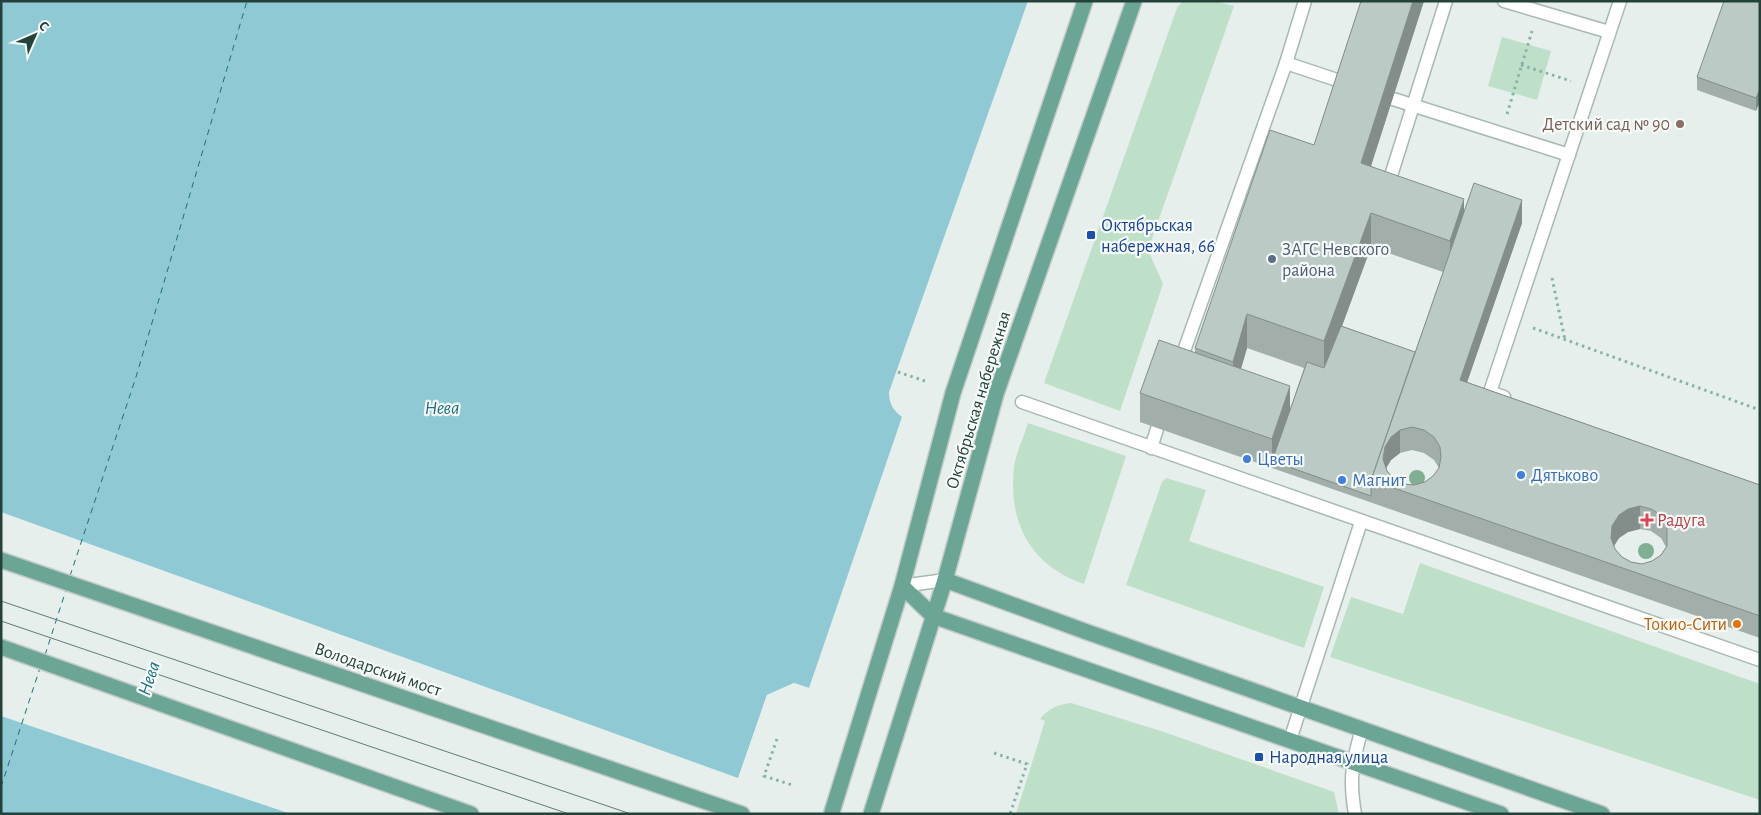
<svg xmlns="http://www.w3.org/2000/svg" width="1761" height="815" viewBox="0 0 1761 815" font-family="'Alegreya Sans',sans-serif">
<style>
.green{fill:#bfe0c8}
.water{fill:#8ec9d4}
.pier{fill:#e6efeb}
.lines{fill:none;stroke-linecap:round;stroke-linejoin:round}
.ferry{stroke:#1c6f80;stroke-width:1;stroke-dasharray:6 5;stroke-linecap:butt}
.service-casing{stroke:#a8b8b2;stroke-width:15}
.primary-casing{stroke:#c2cac8;stroke-width:18}
.path{stroke:#86b3a5;stroke-width:3;stroke-dasharray:2.5 4;stroke-linecap:butt}
.service{stroke:#fff;stroke-width:12}
.primary{stroke:#6aa596;stroke-width:15}
.tram{stroke:#5f7d75;stroke-width:1}
.tree{fill:#80af93}
.wall{fill:#a1aea9;fill-rule:evenodd}
.shaded-wall{fill:#838d89}
.building{fill:#bbcac4;stroke:#838d89;fill-rule:evenodd}
.education-dot{fill:#8d6e63;stroke:#f7fbf9;stroke-width:2}
.transit-dot{fill:#1a4fb4;stroke:#f7fbf9;stroke-width:2}
.service-dot{fill:#5c6f8a;stroke:#f7fbf9;stroke-width:2}
.shop-dot{fill:#3f7fe0;stroke:#f7fbf9;stroke-width:2}
.health-dot{fill:#e0444e;stroke:#f7fbf9;stroke-width:2}
.food-dot{fill:#e8710a;stroke:#f7fbf9;stroke-width:2}
.labels{text-anchor:middle;stroke-width:4.5;stroke-linejoin:round;paint-order:stroke}
.education-label{font-size:18px;fill:#785e54;stroke:#f7fbf9;text-anchor:end}
.transit-label{font-size:18px;fill:#164399;stroke:#f7fbf9;text-anchor:start}
.service-label{font-size:18px;fill:#4e5e75;stroke:#f7fbf9;text-anchor:start}
.street-label{font-size:18px;fill:#24423a;stroke:#f7fbf9}
.shop-label{font-size:18px;fill:#366cbe;stroke:#f7fbf9;text-anchor:start}
.health-label{font-size:18px;fill:#be3a42;stroke:#f7fbf9;text-anchor:start}
.food-label{font-size:18px;fill:#c56008;stroke:#f7fbf9;text-anchor:end}
.water-label{font-size:19px;font-style:italic;fill:#1c6f80;stroke:#f7fbf9}
</style>
<rect width="100%" height="100%" fill="#e6efeb"/>
<!-- green -->
<g class="green">
<path d="M1183 1H1214L1234 6 1148 250 1163 284 1120 411 1044 383 1177 8Z"/>
<path d="M1502 37 1551 51 1537 100 1488 86Z"/>
<path d="M1028 423 1126 456 1084 584C1030 565 1008 523 1014 467 1016 452 1024 437 1028 423Z"/>
<path d="M1166 478 1206 490 1189 541 1324 587 1304 648 1126 585 1162 482Z"/>
<path d="M1420 563 1760 684V800L1330 657 1351 597 1403 614Z"/>
<path d="M1071 703 1164 732 1334 792 1339 814H1016L1045 721 1040 719C1049 708 1057 705 1071 703Z"/>
</g>
<!-- water -->
<path class="water" d="M1 1H1028L889 392C889 404 893 410 902 417L809 688 794 683 767 695 726 814H1Z"/>
<!-- pier -->
<path class="pier" d="M1 512 738 778 767 695 794 683 809 688 808 691 794 686 769 697 729 814H291L1 716Z"/>
<g class="lines">
<!-- ferry -->
<g class="ferry">
<path d="M70 576 136 377 247 1"/>
<path d="M45 655 66 590"/>
<path d="M1 787 40 668"/>
</g>
<defs>
<g id="service">
<path d="M1504 1 1609 32"/>
<path d="M1286 63 1346 83"/>
<path d="M1393 99 1569 155"/>
<path d="M1389 182 1446 1"/>
<path d="M1179 365 1286 63 1305 1"/>
<path d="M1504 397 1490 392 1620 1"/>
<path d="M1022 402 1760 660"/>
<path d="M1151 448 1157 429"/>
<path d="M902 586 945 580"/>
<path d="M1290 740 1361 522"/>
<path d="M1355 814C1349 779 1352 763 1362 729"/>
</g>
<g id="primary">
<path d="M1 560 742 814"/>
<path d="M945 580 1087 632 1602 814"/>
<path d="M902 586 933 616 1501 814"/>
<path d="M1 647 471 814"/>
<path d="M832 812 902 586 953 393 1085 1"/>
<path d="M871 814 945 580 996 394 1134 1"/>
</g>
</defs>
<!-- service casing -->
<use href="#service" class="service-casing"/>
<!-- primary casing -->
<use href="#primary" class="primary-casing"/>
<!-- path -->
<g class="path">
<path d="M1521 65 1571 81"/>
<path d="M1507 114 1532 31"/>
<path d="M1552 278 1565 340"/>
<path d="M1533 328 1760 410"/>
<path d="M898 372 925 381"/>
<path d="M777 739 764 776 792 785"/>
<path d="M994 753 1027 764 1010 814"/>
</g>
<!-- service -->
<use href="#service" class="service"/>
<!-- primary -->
<use href="#primary" class="primary"/>
<!-- tram -->
<g class="tram">
<path d="M1 601 631 814"/>
<path d="M1 621 569 814"/>
</g>
</g>
<!-- trees -->
<g class="tree">
<circle cx="1417" cy="478" r="8"/>
<circle cx="1646" cy="551" r="8"/>
</g>
<!-- wall -->
<g class="wall">
<path d="M1361 1H1424L1371 166 1464 210 1522 223 1467 382 1760 485V638L1140 422V393L1195 353V348L1314 145ZM1371 247 1443 272 1415 352 1342 326ZM1247 348 1304 368 1290 410 1241 369ZM1412 450 1424 453 1434 460 1439 468 1433 476 1425 482 1414 485 1404 484 1394 479 1387 471 1386 468 1391 460 1400 453ZM1640 529 1651 531 1661 538 1666 547 1661 555 1652 561 1642 564 1631 562 1622 557 1615 549 1614 546 1619 538 1628 532Z"/>
<path d="M1760 1 1756 111 1697 90V77Z"/>
</g>
<!-- shaded-wall -->
<g class="shaded-wall">
<path d="M1413 1H1424L1361 197V163Z"/>
<path d="M1760 89V102L1756 111V98Z"/>
<path d="M1464 199V233L1450 275V241Z"/>
<path d="M1522 200V223L1460 403V380Z"/>
<path d="M1371 213V247L1324 375V341Z"/>
<path d="M1247 314V348L1233 396V362Z"/>
<path d="M1290 386V416L1272 461V439Z"/>
<path d="M1400 430V453L1391 460 1378 482 1385 447 1391 437Z"/>
<path d="M1640 506V529L1628 532 1619 538 1612 549 1611 538 1612 526 1619 515 1628 509Z"/>
</g>
<!-- building -->
<g class="building">
<path d="M1361 1H1413L1361 163 1464 199 1450 241 1371 213 1324 341 1247 314 1233 362 1195 348 1270 130 1314 145Z"/>
<path d="M1724 1H1760V89L1756 98 1697 77Z"/>
<path d="M1474 183 1522 200 1460 380 1760 485V616L1371 480ZM1412 427 1424 430 1434 437 1440 447 1441 457 1439 468 1433 476 1425 482 1414 485 1404 484 1394 479 1387 471 1383 459 1385 447 1391 437 1400 430ZM1640 506 1651 509 1661 515 1667 526V546L1661 555 1652 561 1642 564 1631 562 1622 557 1615 549 1611 538 1612 526 1619 515 1628 509Z"/>
<path d="M1341 326 1415 352 1371 480V496L1272 461 1307 362 1324 368Z"/>
<path d="M1159 340 1290 386 1272 439 1140 393Z"/>
</g>
<!-- markers -->
<circle class="education-dot" cx="1680" cy="124" r="5"/>
<g class="transit-dot">
<rect x="1086" y="230" width="10" height="10" rx="2.5"/>
<rect x="1254" y="752" width="10" height="10" rx="2.5"/>
</g>
<circle class="service-dot" cx="1272" cy="259" r="5"/>
<g class="shop-dot">
<circle cx="1247" cy="459" r="5"/>
<circle cx="1521" cy="475" r="5"/>
<circle cx="1342" cy="480" r="5"/>
</g>
<path class="health-dot" d="M1644.5 512.5h5v5h5v5h-5v5h-5v-5h-5v-5h5z"/>
<circle class="food-dot" cx="1737" cy="624" r="5"/>
<g class="labels">
<!-- education labels -->
<g class="education-label">
<text x="1670" y="130">Детский сад № 90</text>
</g>
<!-- transit labels -->
<g class="transit-label">
<text x="1101" y="231">Октябрьская<tspan x="1101" dy="21">набережная, 66</tspan></text>
<text x="1269" y="763">Народная улица</text>
</g>
<!-- service labels -->
<g class="service-label">
<text x="1282" y="255">ЗАГС Невского<tspan x="1282" dy="21">района</tspan></text>
</g>
<!-- street labels -->
<g class="street-label">
<text transform="translate(978 400) rotate(-73)" y="6">Октябрьская набережная</text>
<text transform="translate(378 669) rotate(19)" y="6">Володарский мост</text>
</g>
<!-- shop labels -->
<g class="shop-label">
<text x="1257" y="465">Цветы</text>
<text x="1531" y="481">Дятьково</text>
<text x="1352" y="486">Магнит</text>
</g>
<!-- health labels -->
<g class="health-label">
<text x="1657" y="526">Радуга</text>
</g>
<!-- food labels -->
<g class="food-label">
<text x="1727" y="630">Токио-Сити</text>
</g>
<!-- water labels -->
<g class="water-label">
<text x="442" y="414">Нева</text>
<text transform="translate(148 678) rotate(-72)" y="7">Нева</text>
</g>
</g>
<!-- border -->
<rect width="1761" height="815" fill="none" stroke="#24423a" stroke-width="5"/>
<!-- north arrow -->
<g transform="translate(35 35) rotate(45)" stroke="#f7fbf9" stroke-width="4" paint-order="stroke">
<path d="M0-4L9 19L0 12L-9 19Z" fill="#24423a"/>
<text y="-8" font-size="14" font-weight="bold" text-anchor="middle" fill="#24423a">С</text>
</g>
</svg>
